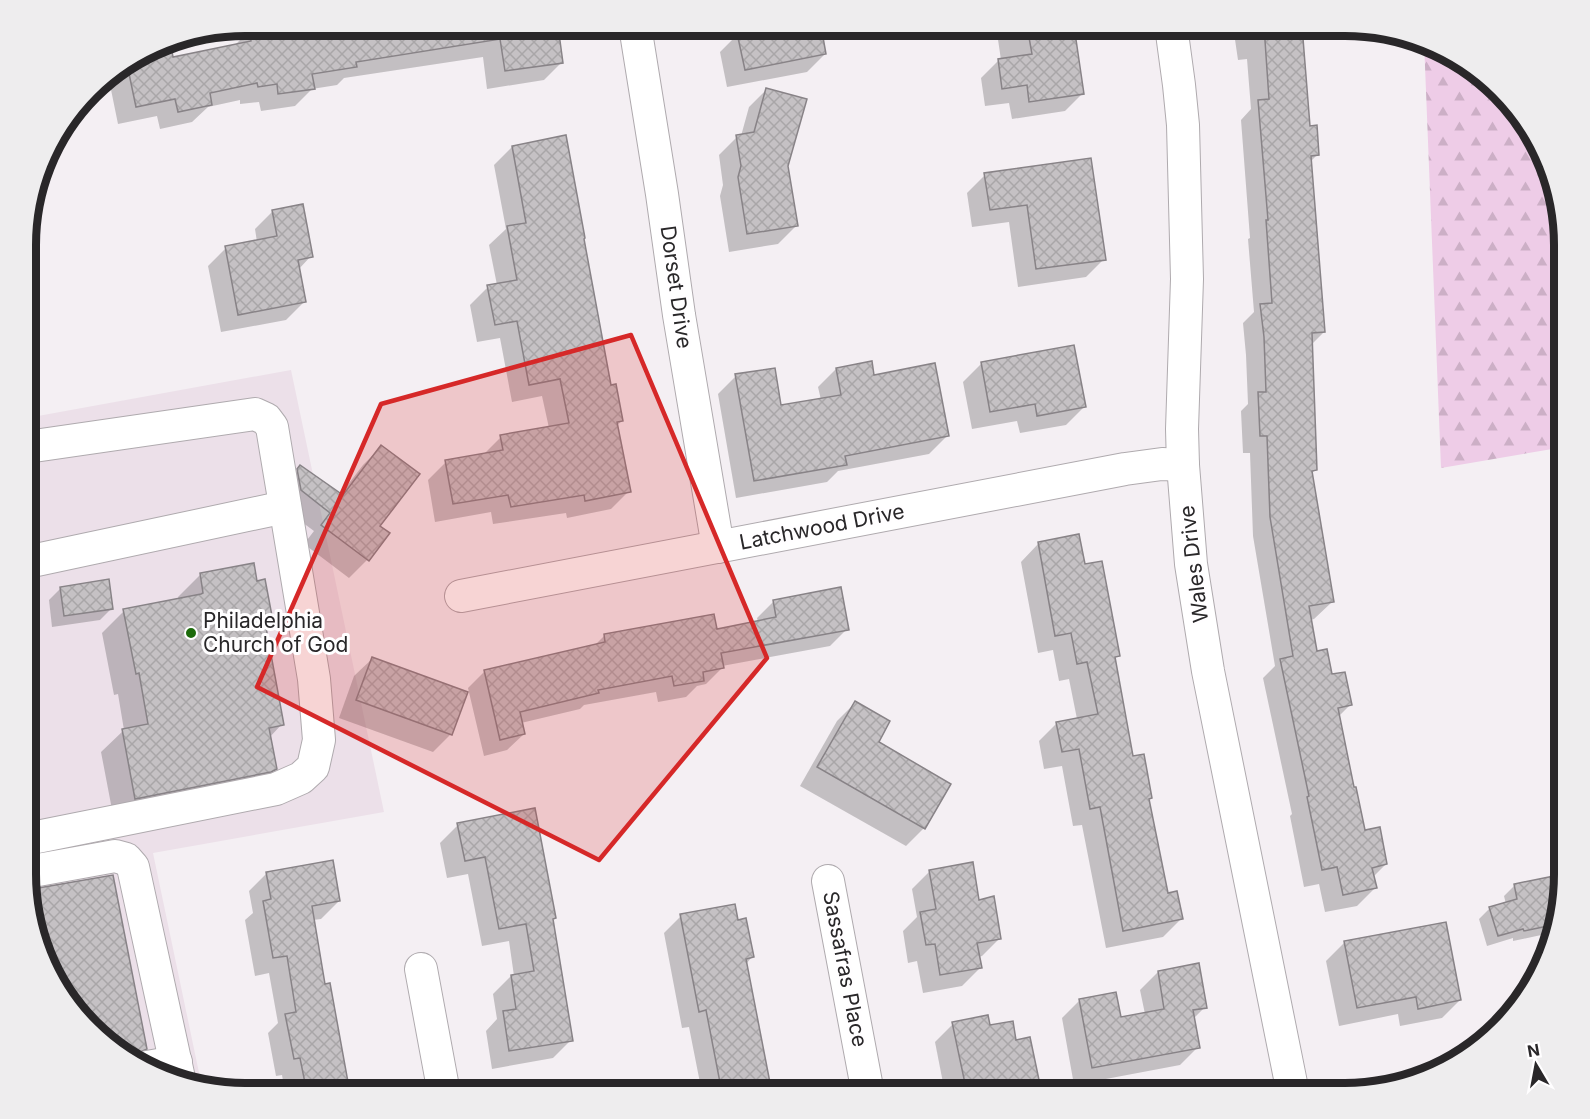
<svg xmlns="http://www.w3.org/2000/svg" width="1590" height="1119" viewBox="0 0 1590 1119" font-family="Inter,sans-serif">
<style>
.built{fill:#ece0e9}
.forest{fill:url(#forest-firs)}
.shadow{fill:#0003}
.building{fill:url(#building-cross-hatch);stroke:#888387;stroke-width:1.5}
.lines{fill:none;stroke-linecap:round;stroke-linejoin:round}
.minor-casing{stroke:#afaaae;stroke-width:34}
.minor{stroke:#fff;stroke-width:32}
.marked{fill:#d62828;fill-opacity:0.2;stroke:#d62828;stroke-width:4.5;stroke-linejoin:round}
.poi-dot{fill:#1c6a0b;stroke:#fffeff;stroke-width:2}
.labels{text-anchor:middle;stroke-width:6;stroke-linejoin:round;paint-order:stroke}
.street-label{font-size:21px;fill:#292729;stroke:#fffeff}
.poi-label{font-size:21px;fill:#292729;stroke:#fffeff;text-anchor:start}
.rim{fill:none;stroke:#292729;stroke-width:8}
</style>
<defs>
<pattern id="forest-firs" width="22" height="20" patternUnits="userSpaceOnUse" patternTransform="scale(1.5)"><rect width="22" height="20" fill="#eecce7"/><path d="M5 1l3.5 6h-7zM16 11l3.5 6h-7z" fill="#ccafc6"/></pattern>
<pattern id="building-cross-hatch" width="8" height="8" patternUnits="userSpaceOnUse" patternTransform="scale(1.5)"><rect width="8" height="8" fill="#c5c1c4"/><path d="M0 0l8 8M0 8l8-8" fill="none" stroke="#a9a6a8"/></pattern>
</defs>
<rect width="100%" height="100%" fill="#f4eff3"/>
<!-- built -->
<path class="built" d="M291 370 384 812 153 853 202 1087 174 1082 111 1048 55 983 27 902V418Z"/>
<!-- forest -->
<path class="forest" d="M1424 41 1428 42 1479 71 1542 148 1564 231V447L1441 468Z"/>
<!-- shadow -->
<g class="shadow">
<path d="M281 26H556L562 62 544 80 487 89 483 57 344 78 337 85 312 89 295 106 261 111 259 102 240 104V100L208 107 192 122 160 129 157 116 118 124 108 75 162 42 168 41 172 59 234 46 250 30Z"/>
<path d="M733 26H819L825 54 807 72 727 87 720 52 735 37Z"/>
<path d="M996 26H1073L1083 93 1065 111 1012 119 1009 103 985 106 981 78 999 60H1001Z"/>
<path d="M1233 26H1308L1309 35 1302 42 1308 128 1317 155 1310 162 1324 332 1311 345 1315 470 1311 474 1332 602 1314 619 1310 620 1316 653 1350 705 1338 717 1363 831 1386 864 1373 877 1375 888 1357 906 1325 912 1319 884 1304 887 1290 816 1292 814 1263 678 1275 666 1253 536 1250 453H1243L1241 411 1248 404 1246 355 1243 323 1254 312 1248 239 1250 238 1241 120 1251 109 1247 59 1238 60Z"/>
<path d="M767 89 787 166 796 226 778 244 729 252 720 196 723 185 719 155 737 137 741 136 749 107Z"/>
<path d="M512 147 610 386 622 421 616 426 629 491 611 509 567 518 566 513 493 524 491 512 435 522 428 480 446 462 483 455 501 437 549 428 542 396 512 402 500 338 477 342 470 305 488 287 497 285 489 245 506 229 494 165Z"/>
<path d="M985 175 1104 259 1086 277 1018 287 1009 222 972 227 967 193Z"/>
<path d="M273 211 311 256 298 270 304 302 286 320 221 332 208 266 226 248 257 242 255 229Z"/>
<path d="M27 323 31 345 27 349Z"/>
<path d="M981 364 1084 407 1066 425 1020 433 1017 421 972 429 963 382Z"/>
<path d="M836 369 873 377 947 436 929 454 838 471 827 482 736 498 718 394 736 376 780 407 821 400 818 387Z"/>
<path d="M381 447 378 527 387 534 367 560 349 578 304 544 314 531 283 508V485L301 467 340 495 363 465Z"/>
<path d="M1039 543 1084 566 1118 655 1114 659 1132 758 1148 800 1167 895 1181 919 1163 937 1106 948 1082 825 1073 826 1062 766 1044 769 1039 741 1057 723 1077 719 1069 679 1059 681 1053 650 1038 653 1021 562Z"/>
<path d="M200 575 256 582 271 620 264 627 282 724 269 738 275 769 253 791 114 820 101 752 124 730 118 694 114 695 102 633 124 611 179 600 178 597Z"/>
<path d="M61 588 112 608 100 620 52 627 49 600Z"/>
<path d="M774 601 847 629 830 646 722 666 723 667 706 684 697 686 686 697 658 702 656 692 584 705 580 709 521 723 524 734 507 750 484 756 468 688 485 671 594 646 604 636 716 631 758 622 757 618Z"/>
<path d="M373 658 451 734 433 752 339 718 354 676Z"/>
<path d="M855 703 924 828 906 846 800 786 837 721Z"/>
<path d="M458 825 555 917 552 920 571 1040 553 1058 492 1069 486 1031 497 1019 493 994 511 976H514L509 941 482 946 468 874 447 878 440 843Z"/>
<path d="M930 871 978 901 1000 938 982 956 978 957 980 968 962 986 923 993 917 961 908 963 903 931 917 917 912 889Z"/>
<path d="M267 873 339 901 321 919 313 920 324 986 328 985 349 1093H285L282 1075 276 1076 268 1033 278 1023 269 973 255 976 245 920 253 913 249 891Z"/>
<path d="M1564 875V888L1555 932 1513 941V938L1487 946 1479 919 1490 908 1506 904 1504 896 1515 885Z"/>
<path d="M27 891 145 1048 134 1060 111 1048 55 983 27 902Z"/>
<path d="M681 916 752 957 746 964 771 1093H702L689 1027 682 1028 664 933Z"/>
<path d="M1344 943 1460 1000 1442 1018 1400 1026 1398 1014 1339 1026 1326 961Z"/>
<path d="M1158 972 1205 1007 1193 1019 1198 1047 1180 1065 1074 1085 1062 1018 1080 1000 1120 1019 1145 1014 1140 990Z"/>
<path d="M953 1024 989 1027 1015 1041 1037 1079 1023 1093H945L935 1042Z"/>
</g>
<!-- building -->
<g class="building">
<path d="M271 26H558L563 63 505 71 500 39 356 62 357 67 312 74 315 89 278 94 277 84 258 87 257 83 210 93 212 105 178 112 175 99 136 107 127 64 162 42 170 41 173 57 251 41 249 29Z"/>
<path d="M754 26H821L826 54 745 70 737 33 755 29Z"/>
<path d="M1027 26H1074L1084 94 1029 102 1027 85 1002 89 998 59 1032 54Z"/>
<path d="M1264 26H1302L1310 126 1317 125 1319 155 1311 156 1325 332 1312 333 1317 470 1312 471 1334 602 1309 606 1317 651 1327 649 1332 674 1345 672 1352 705 1338 708 1354 787H1356L1365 830 1380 827 1387 864 1372 868 1377 888 1343 895 1337 867 1322 870 1307 797 1309 796 1280 659 1293 656 1270 517 1267 436H1260L1258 392H1266L1264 337 1260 304 1272 303 1266 220H1268L1258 100 1269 99Z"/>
<path d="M766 88 807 99 788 166 798 226 747 234 738 177 741 166 736 135 754 132Z"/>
<path d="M566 135 585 238 584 239 611 385 616 384 623 421 617 422 631 492 585 501 584 495 511 507 508 495 453 504 445 460 503 450 500 435 569 423 560 379 529 385 517 321 495 325 487 285 517 280 507 226 526 223 512 146Z"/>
<path d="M1091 158 1106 260 1036 269 1027 205 990 210 984 173Z"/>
<path d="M303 204 313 257 298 260 306 302 238 315 225 246 277 236 272 210Z"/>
<path d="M1074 345 1086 407 1037 416 1035 404 990 412 981 362Z"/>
<path d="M872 361 874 375 935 363 949 436 845 456 847 465 754 481 735 374 775 368 781 405 841 395 836 368Z"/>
<path d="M381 445 420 474 380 526 390 533 369 561 321 525 330 513 301 490 297 469 300 465 343 495Z"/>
<path d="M1079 534 1085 564 1102 561 1120 656 1115 657 1133 756 1144 754 1152 798 1149 799 1168 893 1177 891 1183 919 1123 931 1100 807 1090 809 1079 749 1062 752 1056 722 1098 714 1087 662 1077 664 1071 633 1055 636 1038 542Z"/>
<path d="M254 563 257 581 265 579 273 621 265 622 284 725 269 728 277 769 271 772 135 799 122 729 148 724 139 673 136 674 123 609 201 594 203 593 200 573Z"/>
<path d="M109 579 113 609 64 616 60 587Z"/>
<path d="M841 587 849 630 721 653 724 668 703 672 704 681 674 686 672 676 598 690 599 693 520 712 525 734 500 740 484 670 605 642 604 634 714 614 717 629 776 617 773 600Z"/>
<path d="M372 657 468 692 452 735 356 700Z"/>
<path d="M855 701 890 721 879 742 951 784 925 829 817 767Z"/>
<path d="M535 808 556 918 553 919 573 1041 509 1051 503 1011 516 1009 511 975 534 971 526 924 499 929 485 857 465 861 457 823Z"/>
<path d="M333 860 340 901 312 906 325 984 330 983 350 1093H307L300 1058 294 1059 285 1014 296 1012 287 956 273 958 263 901 271 899 266 872Z"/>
<path d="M973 862 979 900 994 896 1001 939 977 943 982 968 940 975 935 944 926 945 920 912 936 909 929 870Z"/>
<path d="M1564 874V888L1557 924 1524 931 1523 929 1498 936 1489 907 1517 899 1514 884Z"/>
<path d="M113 875 147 1049 129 1057 111 1048 55 983 27 899V890Z"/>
<path d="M735 904 738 920 746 918 754 957 746 959 772 1093H722L706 1010 699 1012 680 914Z"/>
<path d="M1446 922 1461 1000 1418 1009 1416 997 1357 1008 1344 941Z"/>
<path d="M1199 963 1207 1008 1193 1010 1200 1048 1092 1068 1079 999 1116 992 1121 1017 1164 1009 1158 971Z"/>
<path d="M988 1015 990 1025 1013 1021 1016 1040 1030 1037 1039 1080 967 1093 952 1022Z"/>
</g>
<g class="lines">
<defs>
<g id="minor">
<path d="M635 26 662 194 679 315 718 547"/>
<path d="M1171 26 1179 85 1183 125 1187 279 1182 429 1183 465 1191 564 1208 671 1293 1093"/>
<path d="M27 447 255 414 266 419 272 427 314 679 319 740 313 767 301 778 276 789 27 839"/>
<path d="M27 562 285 507"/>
<path d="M461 596 1125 469 1162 464 1183 465"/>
<path d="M27 872 115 856 126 859 133 867 180 1083"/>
<path d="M828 881 868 1093"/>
<path d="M421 969 444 1093"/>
<path d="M147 1067 176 1062"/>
</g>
</defs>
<!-- minor casing -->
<use href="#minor" class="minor-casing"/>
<!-- minor -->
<use href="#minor" class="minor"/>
</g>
<!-- marked area -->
<path class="marked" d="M631 335 767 658 599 860 257 687 381 404Z"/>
<!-- markers -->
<circle class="poi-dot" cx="191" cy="633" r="6"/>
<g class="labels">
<!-- street labels -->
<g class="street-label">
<text transform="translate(676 287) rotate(82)" y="7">Dorset Drive</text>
<text transform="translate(822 527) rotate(-11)" y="7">Latchwood Drive</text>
<text transform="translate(1194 564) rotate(-97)" y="7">Wales Drive</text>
<text transform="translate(845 969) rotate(79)" y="7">Sassafras Place</text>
</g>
<!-- poi labels -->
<g class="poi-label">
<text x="203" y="628">Philadelphia<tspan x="203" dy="24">Church of God</tspan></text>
</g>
</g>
<!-- crop -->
<path d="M0 0H1590V1119H0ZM245 36H1345A209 209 0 0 1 1554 245V874A209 209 0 0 1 1345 1083H245A209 209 0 0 1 36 874V245A209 209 0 0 1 245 36Z" fill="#eeedee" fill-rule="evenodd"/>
<path class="rim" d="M245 36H1345A209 209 0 0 1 1554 245V874A209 209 0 0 1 1345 1083H245A209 209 0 0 1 36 874V245A209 209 0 0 1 245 36Z"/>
<!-- north arrow -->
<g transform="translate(1536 1065) rotate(350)" stroke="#fffeff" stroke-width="4.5" paint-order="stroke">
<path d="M0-4.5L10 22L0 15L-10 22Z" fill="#292729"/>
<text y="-9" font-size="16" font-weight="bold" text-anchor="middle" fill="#292729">N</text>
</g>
</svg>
